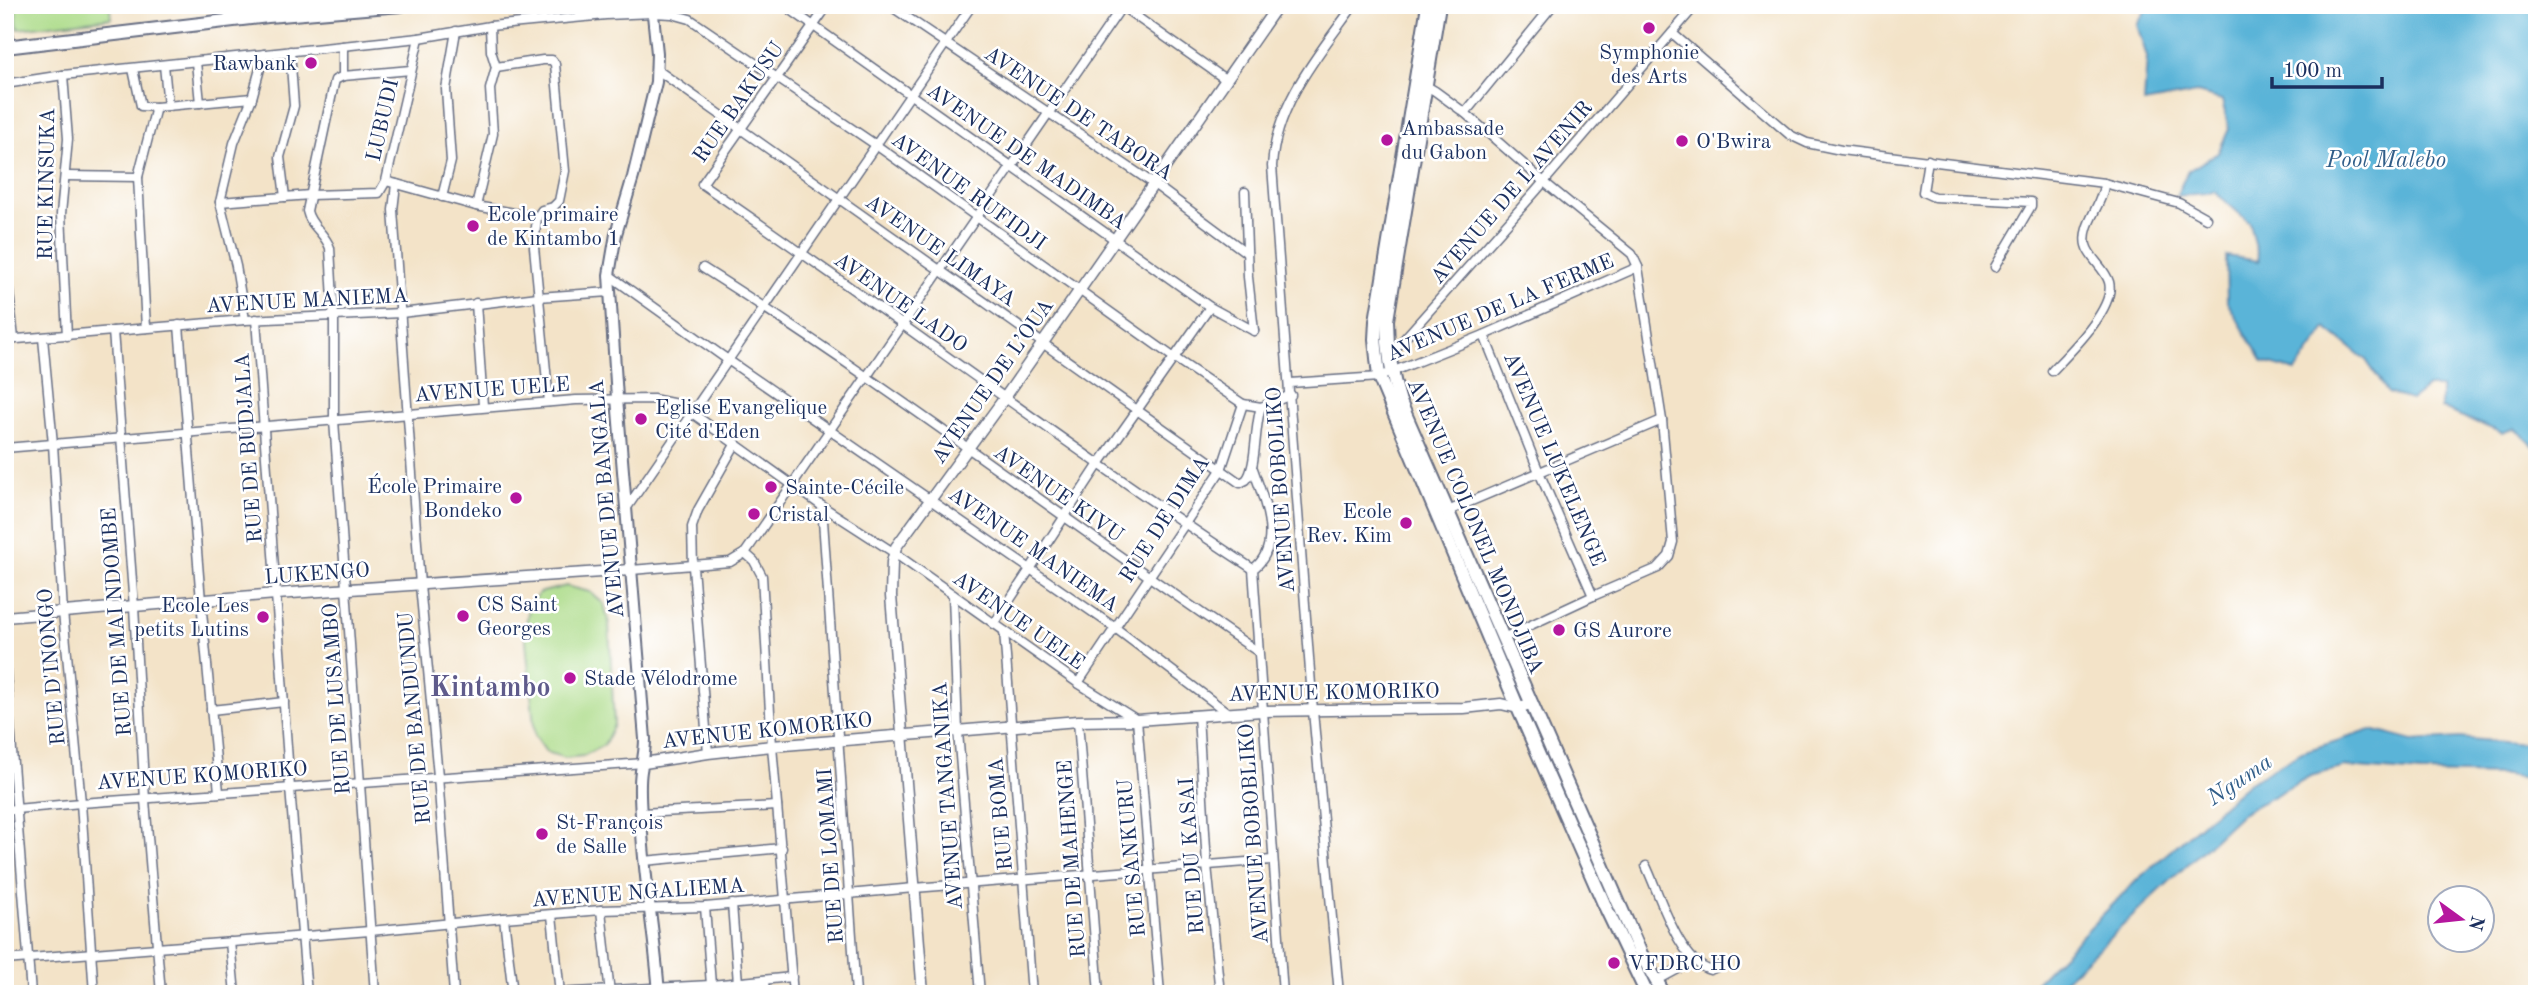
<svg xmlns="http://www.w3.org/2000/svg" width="2542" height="999" viewBox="0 0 2542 999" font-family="'Old Standard TT',serif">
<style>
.green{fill:#acdb88;stroke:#648573;stroke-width:2}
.water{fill:#5ab4d8;stroke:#3a729b;stroke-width:2}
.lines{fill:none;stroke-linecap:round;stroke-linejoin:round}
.minor-casing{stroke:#676e83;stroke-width:11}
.tertiary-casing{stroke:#676e83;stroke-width:13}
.secondary-casing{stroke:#676e83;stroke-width:14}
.primary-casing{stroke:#676e83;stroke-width:16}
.minor{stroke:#fff;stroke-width:8}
.tertiary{stroke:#fff;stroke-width:10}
.secondary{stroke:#fff;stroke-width:10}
.primary{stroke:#fff;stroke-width:12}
.poi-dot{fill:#b5179e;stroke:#fff;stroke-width:2.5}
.labels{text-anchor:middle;stroke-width:5;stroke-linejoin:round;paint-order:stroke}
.poi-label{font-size:21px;fill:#1b2f5e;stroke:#fff;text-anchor:start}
.street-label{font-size:21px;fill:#1b2f5e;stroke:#fff}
.water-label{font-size:23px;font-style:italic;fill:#315e89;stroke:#fff}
.district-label{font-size:28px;font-weight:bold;fill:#5f5b8b;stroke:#fff}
</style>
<rect width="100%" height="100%" fill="#fff"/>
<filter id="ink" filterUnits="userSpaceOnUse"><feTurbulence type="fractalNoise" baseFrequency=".0143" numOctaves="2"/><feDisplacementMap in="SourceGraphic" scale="14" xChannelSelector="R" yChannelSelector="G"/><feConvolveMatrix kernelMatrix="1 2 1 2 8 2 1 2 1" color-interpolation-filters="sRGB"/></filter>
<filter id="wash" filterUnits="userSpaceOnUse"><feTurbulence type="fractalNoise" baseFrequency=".00686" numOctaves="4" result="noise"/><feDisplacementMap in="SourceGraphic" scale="28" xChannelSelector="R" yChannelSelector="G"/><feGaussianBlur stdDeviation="1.57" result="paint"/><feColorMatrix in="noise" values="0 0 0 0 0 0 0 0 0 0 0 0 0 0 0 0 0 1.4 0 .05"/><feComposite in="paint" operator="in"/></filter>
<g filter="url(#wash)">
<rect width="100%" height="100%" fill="#f3e3c8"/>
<!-- green -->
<g class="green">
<path d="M15 5H110L111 18 18 29Z"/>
<path d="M566 586 590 592 604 604 609 624 614 725 604 745 583 756 565 758 546 752 535 736 525 630 529 607 539 593Z"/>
</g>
<!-- water -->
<g class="water">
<path d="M2149 5H2537V449L2515 428 2502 433 2441 408V387H2428L2411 400 2388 393 2366 360 2326 328 2296 371 2263 362 2227 302 2226 256 2259 261 2250 223 2215 192 2176 196 2188 171 2218 153 2229 129 2222 100 2197 93 2144 103 2147 57 2137 25Z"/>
<path d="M2371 730 2413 741 2459 738 2537 745V779L2506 775 2421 773 2346 767 2310 776 2241 814 2050 994H2024L2138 879 2248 783 2302 752Z"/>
</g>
</g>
<g filter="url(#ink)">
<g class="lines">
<defs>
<g id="minor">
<path d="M784 5 1210 307 1254 331"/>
<path d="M828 5 702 184C887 310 1066 446 1253 569"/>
<path d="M889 5 1154 184 1247 253"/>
<path d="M1120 5 1225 79"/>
<path d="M5 15 10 48"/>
<path d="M1672 33 1790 135 1807 143 1841 150 2104 183 2179 203 2206 218"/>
<path d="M419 38 386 181 476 206 537 217"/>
<path d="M343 46V76L335 80 334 84 307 211C310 226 325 233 330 248L334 317V420L375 994"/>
<path d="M196 62 200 103"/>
<path d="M164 65 168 106"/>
<path d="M496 67 543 60H552L555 64 565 171 559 201 553 207 542 210 537 217 534 247 549 402"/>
<path d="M133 69 141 106 156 107 252 98"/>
<path d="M656 69 1240 483 1246 480C1257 468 1254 427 1261 407L1291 395"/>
<path d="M63 75 68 139 61 214 67 336"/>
<path d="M343 76 411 70"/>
<path d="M5 84 63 75 419 38 490 26 606 15 653 13 672 14 690 19 876 145 1173 357 1243 404 1261 407"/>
<path d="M1423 84 1435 91 1465 113 1544 182 1632 254 1638 267 1662 420 1673 542 1669 556 1658 568 1593 596 1503 638"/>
<path d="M1465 113 1553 5"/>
<path d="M1928 160 1923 192 1934 197 2031 202V206L1995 267"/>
<path d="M66 176 138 177"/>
<path d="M396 184 393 210 420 585 438 776 454 994"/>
<path d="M1245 192 1248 277 1254 331"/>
<path d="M285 197 280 157 294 106 290 51"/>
<path d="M442 197 451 161 446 89 456 31"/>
<path d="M220 202 310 195 379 193 386 181"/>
<path d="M476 206 493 134 490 89 496 67 491 51 490 26"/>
<path d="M5 254 14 339"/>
<path d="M703 268C893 388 1071 526 1257 651"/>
<path d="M609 275 728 360 1114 627 1228 713"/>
<path d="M476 303 483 406"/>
<path d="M256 319 290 788 307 994"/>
<path d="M245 320 236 266 220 202 234 143 252 98 264 54"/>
<path d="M179 325 201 601 219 792"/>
<path d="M146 328 138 177 156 107"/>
<path d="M113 331 134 607 145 800 161 994"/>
<path d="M1484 335 1539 472 1593 596"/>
<path d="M43 338 53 444 63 612 81 803 94 994"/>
<path d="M5 340 245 320 401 313 538 297 610 292"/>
<path d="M1389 356 1536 191 1696 5"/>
<path d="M2052 371C2069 353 2116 308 2109 282 2105 268 2089 258 2086 245 2081 224 2104 204 2104 183"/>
<path d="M1290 383 1379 377 1484 335 1638 267"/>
<path d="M5 448 576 400 653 399 677 404 692 413 822 506 893 552 1078 683 1137 720 1160 994"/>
<path d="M1253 469C1264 499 1284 546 1253 569L1283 994"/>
<path d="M822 506 856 994"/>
<path d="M626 509 972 5"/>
<path d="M1448 511 1662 420"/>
<path d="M745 553 754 561 762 576 772 746 793 994"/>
<path d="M631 570 730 562 745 553 1123 5"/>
<path d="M953 595 958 732 980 994"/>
<path d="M994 624 1099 464 1210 307"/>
<path d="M1004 631 1032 994"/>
<path d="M5 661 31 994"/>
<path d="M1078 683 1221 470 1243 404"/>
<path d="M211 710 284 702"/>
<path d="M1198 715 1207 865 1220 994"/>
<path d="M1078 721 1099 994"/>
<path d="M708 753 693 567 692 527 698 510 736 443"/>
<path d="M5 810 81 803 644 763"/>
<path d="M641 813 777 806"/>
<path d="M644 861 782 848"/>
<path d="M1646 866C1659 893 1679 962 1710 970L1724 964"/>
<path d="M732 904 738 983"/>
<path d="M705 907 711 985"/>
<path d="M601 910 610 994"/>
<path d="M552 915 560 994"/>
<path d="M504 918 513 994"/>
<path d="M230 942 235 994"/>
<path d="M5 960 370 931 504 918 601 910 705 907 914 888 1272 860"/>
<path d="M764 980 765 994"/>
<path d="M1656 981 1693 961"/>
<path d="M536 994 711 985 792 977"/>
<path d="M1339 994 1313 711 1272 166C1276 103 1319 54 1354 5"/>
</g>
<g id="tertiary">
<path d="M5 617 276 594 631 570"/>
<path d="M644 763 708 753 772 746 1078 721 1137 720 1262 711 1464 708 1501 704 1518 708 1532 703"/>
<path d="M923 994 891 596 892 562 896 547 1006 396 1278 5"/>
</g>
<path id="secondary" d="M652 5 657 53 656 82 633 177 616 234 609 275 617 398 645 739C645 751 643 760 641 771 639 784 640 801 641 815 643 875 655 934 659 994"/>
<g id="primary">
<path d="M1428 5 1376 321 1375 339 1379 377 1518 708 1605 906 1647 994"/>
<path d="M1439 5 1387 320C1387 350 1391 374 1400 402L1641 954 1664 994"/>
<path d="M5 47 268 16 401 5"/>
</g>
</defs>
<!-- minor casing -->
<use href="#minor" class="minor-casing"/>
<!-- tertiary casing -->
<use href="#tertiary" class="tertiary-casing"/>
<!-- secondary casing -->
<use href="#secondary" class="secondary-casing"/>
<!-- primary casing -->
<use href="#primary" class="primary-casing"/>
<!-- minor -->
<use href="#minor" class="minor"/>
<!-- tertiary -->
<use href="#tertiary" class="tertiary"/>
<!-- secondary -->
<use href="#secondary" class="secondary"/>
<!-- primary -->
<use href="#primary" class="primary"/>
</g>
</g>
<!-- markers -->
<g class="poi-dot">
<circle cx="1649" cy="28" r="7"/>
<circle cx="311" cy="63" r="7"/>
<circle cx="1387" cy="140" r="7"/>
<circle cx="1682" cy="141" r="7"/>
<circle cx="473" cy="226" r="7"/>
<circle cx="641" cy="419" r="7"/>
<circle cx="771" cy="487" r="7"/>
<circle cx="516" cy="498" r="7"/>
<circle cx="754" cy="514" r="7"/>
<circle cx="1406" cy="523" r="7"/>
<circle cx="463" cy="616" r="7"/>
<circle cx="263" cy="617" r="7"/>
<circle cx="1559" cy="630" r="7"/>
<circle cx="570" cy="678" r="7"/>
<circle cx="542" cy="834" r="7"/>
<circle cx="1614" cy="963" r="7"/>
</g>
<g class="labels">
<!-- poi labels -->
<g class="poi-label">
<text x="1649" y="59" text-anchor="middle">Symphonie<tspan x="1649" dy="24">des Arts</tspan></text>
<text x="297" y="70" text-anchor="end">Rawbank</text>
<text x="1401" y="135">Ambassade<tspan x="1401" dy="24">du Gabon</tspan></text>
<text x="1696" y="148">O'Bwira</text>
<text x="487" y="221">Ecole primaire<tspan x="487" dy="24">de Kintambo 1</tspan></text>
<text x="655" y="414">Eglise Evangelique<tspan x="655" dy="24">Cité d'Eden</tspan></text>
<text x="502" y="493" text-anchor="end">École Primaire<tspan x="502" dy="24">Bondeko</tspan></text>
<text x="785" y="494">Sainte-Cécile</text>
<text x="1392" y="518" text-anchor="end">Ecole<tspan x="1392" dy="24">Rev. Kim</tspan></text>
<text x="768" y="521">Cristal</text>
<text x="477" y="611">CS Saint<tspan x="477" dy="24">Georges</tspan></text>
<text x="249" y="612" text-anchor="end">Ecole Les<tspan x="249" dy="24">petits Lutins</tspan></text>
<text x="1573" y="637">GS Aurore</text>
<text x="584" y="685">Stade Vélodrome</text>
<text x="556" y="829">St-François<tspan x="556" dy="24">de Salle</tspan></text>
<text x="1628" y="970">VFDRC HO</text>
</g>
<!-- street labels -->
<g class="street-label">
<text transform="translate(738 102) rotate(-55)" y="7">RUE BAKUSU</text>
<text transform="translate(1079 113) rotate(34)" y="7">AVENUE DE TABORA</text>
<text transform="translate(382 120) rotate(-77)" y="7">LUBUDI</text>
<text transform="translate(1027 156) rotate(35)" y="7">AVENUE DE MADIMBA</text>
<text transform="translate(46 184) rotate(-89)" y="7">RUE KINSUKA</text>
<text transform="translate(969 191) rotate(36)" y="7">AVENUE RUFIDJI</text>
<text transform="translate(1511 192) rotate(-49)" y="7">AVENUE DE L'AVENIR</text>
<text transform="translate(941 250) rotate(35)" y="7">AVENUE LIMAYA</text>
<text transform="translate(307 300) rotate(-3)" y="7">AVENUE MANIEMA</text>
<text transform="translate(901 302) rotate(35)" y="7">AVENUE LADO</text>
<text transform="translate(1500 307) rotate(-23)" y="7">AVENUE DE LA FERME</text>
<text transform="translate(992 381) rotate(-55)" y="7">AVENUE DE L’OUA</text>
<text transform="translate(492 389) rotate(-4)" y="7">AVENUE UELE</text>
<text transform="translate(248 448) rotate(-94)" y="7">RUE DE BUDJALA</text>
<text transform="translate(1555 459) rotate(67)" y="7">AVENUE LUKELENGE</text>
<text transform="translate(1280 490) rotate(-94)" y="7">AVENUE BOBOLIKO</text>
<text transform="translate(1059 493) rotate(35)" y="7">AVENUE KIVU</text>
<text transform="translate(606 499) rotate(-95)" y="7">AVENUE DE BANGALA</text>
<text transform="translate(1164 519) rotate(-57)" y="7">RUE DE DIMA</text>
<text transform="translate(1476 526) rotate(67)" y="7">AVENUE COLONEL MONDJIBA</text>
<text transform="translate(1034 549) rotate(35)" y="7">AVENUE MANIEMA</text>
<text transform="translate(317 573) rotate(-4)" y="7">LUKENGO</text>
<text transform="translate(1019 620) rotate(35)" y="7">AVENUE UELE</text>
<text transform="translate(116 622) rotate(-94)" y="7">RUE DE MAI NDOMBE</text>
<text transform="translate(51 667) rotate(-95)" y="7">RUE D'INONGO</text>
<text transform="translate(1334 692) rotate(-1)" y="7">AVENUE KOMORIKO</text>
<text transform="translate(336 699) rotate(-94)" y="7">RUE DE LUSAMBO</text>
<text transform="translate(414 718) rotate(-95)" y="7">RUE DE BANDUNDU</text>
<text transform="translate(767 730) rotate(-6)" y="7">AVENUE KOMORIKO</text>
<text transform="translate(202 775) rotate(-4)" y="7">AVENUE KOMORIKO</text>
<text transform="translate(947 796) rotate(-94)" y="7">AVENUE TANGANIKA</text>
<text transform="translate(1000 814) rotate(-95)" y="7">RUE BOMA</text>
<text transform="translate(1253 834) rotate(-94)" y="7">AVENUE BOBOBLIKO</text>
<text transform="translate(830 856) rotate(-94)" y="7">RUE DE LOMAMI</text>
<text transform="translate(1191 856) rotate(-94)" y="7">RUE DU KASAI</text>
<text transform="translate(1131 858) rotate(-95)" y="7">RUE SANKURU</text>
<text transform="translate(1071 859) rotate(-94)" y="7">RUE DE MAHENGE</text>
<text transform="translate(638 892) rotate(-4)" y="7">AVENUE NGALIEMA</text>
</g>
<!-- water labels -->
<g class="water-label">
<text x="2386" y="167">Pool Malebo</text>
<text transform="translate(2239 779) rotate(-34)" y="8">Nguma</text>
</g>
<!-- district labels -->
<g class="district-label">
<text x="490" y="696">Kintambo</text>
</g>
</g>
<!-- margin -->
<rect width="2542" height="999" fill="none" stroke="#fff" stroke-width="28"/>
<!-- north arrow -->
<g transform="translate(2461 919) rotate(105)"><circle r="33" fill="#ffffff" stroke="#a4acbf" stroke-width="2"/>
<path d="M0-5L12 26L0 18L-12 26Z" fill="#b5179e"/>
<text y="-10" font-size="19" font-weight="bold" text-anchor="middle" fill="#1b2f5e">N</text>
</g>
<!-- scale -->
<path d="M2272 77v10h110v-10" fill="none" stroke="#1b2f5e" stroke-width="3.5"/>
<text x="2283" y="77" font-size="21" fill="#1b2f5e" stroke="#ffffff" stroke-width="5" paint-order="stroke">100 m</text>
</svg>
